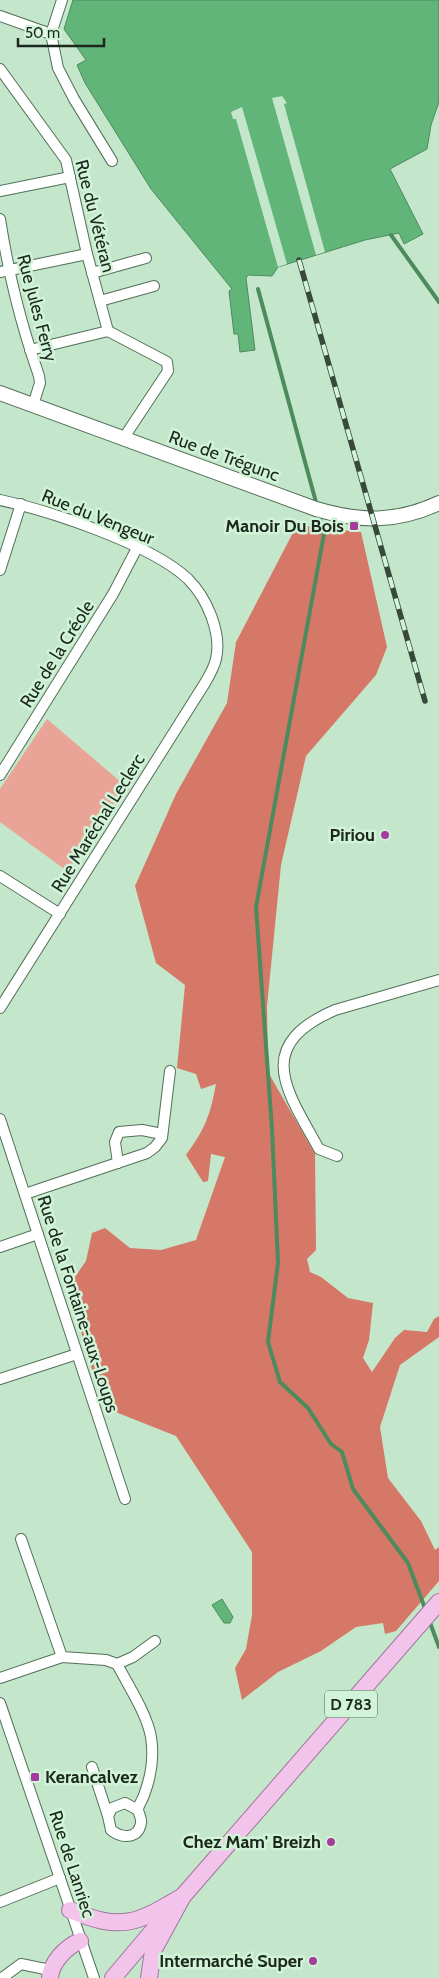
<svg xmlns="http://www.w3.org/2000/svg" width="439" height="1978" viewBox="0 0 439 1978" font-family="Cabin,sans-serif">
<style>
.green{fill:#e9a497}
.forest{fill:#d67868}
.water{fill:#62b578;stroke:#4d8b5d}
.pier{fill:#c4e6ca}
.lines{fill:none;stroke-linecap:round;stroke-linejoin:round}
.stream{stroke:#4d8b5d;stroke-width:4}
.minor-casing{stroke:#527059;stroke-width:12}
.secondary-casing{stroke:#527059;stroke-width:16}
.primary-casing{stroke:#a1749c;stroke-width:18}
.minor{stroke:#fff;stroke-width:10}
.secondary{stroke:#fff;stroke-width:14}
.primary{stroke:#f2c4ec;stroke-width:16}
.rail-casing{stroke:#38483b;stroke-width:5.5}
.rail{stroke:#d1f3d7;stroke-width:4;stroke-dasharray:11;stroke-linecap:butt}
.poi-dot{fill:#a53c9d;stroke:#d1f3d7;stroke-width:2}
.labels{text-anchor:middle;stroke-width:5;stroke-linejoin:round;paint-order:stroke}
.shield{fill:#d1f3d7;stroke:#526556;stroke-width:1}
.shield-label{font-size:16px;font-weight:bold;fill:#1c281e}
.street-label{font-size:18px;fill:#1c281e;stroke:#d1f3d7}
.poi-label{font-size:18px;font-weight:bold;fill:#1c281e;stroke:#d1f3d7;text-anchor:end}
</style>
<rect width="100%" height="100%" fill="#c4e6ca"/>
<!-- green -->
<path class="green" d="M47 719 129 789 67 871 0 822V789Z"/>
<!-- forest -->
<path class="forest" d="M297 525 361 532 387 647 376 675 306 756 281 865 267 1006 268 1072 315 1154 316 1250 307 1259 310 1272 321 1277 348 1298 373 1303 369 1340 363 1358 372 1372 395 1338 404 1330 427 1332 434 1319 439 1316V1337L400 1365 380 1427 388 1478 421 1521 435 1550 439 1547V1581L396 1631 385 1634 383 1623 356 1627 321 1651 278 1672 242 1700 235 1668 246 1649 252 1615V1552L176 1436 113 1411 95 1380 68 1287 86 1261 92 1233 105 1228 130 1248 161 1250 196 1240 225 1157 211 1154 208 1181 203 1182 186 1155C205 1129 210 1116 216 1084L201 1089 196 1074 177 1068 185 985 156 963 135 886 176 794 227 703 236 642Z"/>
<!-- water -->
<g class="water">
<path d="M73 0H439V102L431 125 427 149 390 169 423 234 404 244 399 233 365 240 278 267 272 276 248 275 246 278 255 350 240 352 238 334H234L229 291 232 289 151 189 85 83 77 65 86 60 64 29Z"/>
<path d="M222 1599 233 1617 230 1623H224L212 1605Z"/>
</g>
<!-- pier -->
<g class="pier">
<path d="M282 96 287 103 284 104 325 252 316 255 272 98Z"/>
<path d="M242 107 287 264 278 267 236 119H233L231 112Z"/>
</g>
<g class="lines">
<!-- stream -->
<g class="stream">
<path d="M391 235 439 302"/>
<path d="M258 289 317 506"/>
<path d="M318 513 324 534 256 907 272 1129 278 1263 268 1342 280 1382 308 1408 331 1444 342 1452 353 1489 408 1563 426 1611"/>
<path d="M429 1620 439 1647"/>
</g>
<defs>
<g id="minor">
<path d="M0 16 51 34"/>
<path d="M51 34 58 68 74 99 112 161"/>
<path d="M51 34 62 0"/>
<path d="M0 69 66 160 87 254 108 331"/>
<path d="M0 191 70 177"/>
<path d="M0 219C9 276 20 321 39 376L40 383 33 405"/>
<path d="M0 272 87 254"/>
<path d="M92 273 146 258"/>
<path d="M100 301 154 286"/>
<path d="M30 350 108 331 167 362 168 371 123 439"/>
<path d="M0 500C50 511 151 544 188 579 207 598 222 633 216 659 214 668 209 676 205 683L0 1008"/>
<path d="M0 570 21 504"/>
<path d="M0 775 113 594 137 548"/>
<path d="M0 876 60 914"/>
<path d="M0 1119 125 1499"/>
<path d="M337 1156 319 1149C287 1091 252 1046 335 1010L439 980"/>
<path d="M118 1163 115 1142 119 1132 142 1130 162 1134"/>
<path d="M25 1194 147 1153 155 1147 162 1138 170 1071"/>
<path d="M0 1247 38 1234"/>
<path d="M0 1379 77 1354"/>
<path d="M21 1539 62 1657"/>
<path d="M117 1664C128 1685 147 1714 151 1737 154 1756 151 1777 144 1795 143 1799 139 1804 138 1809 138 1813 142 1818 141 1823 138 1840 121 1838 111 1830L108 1816 112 1808 125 1803 138 1810"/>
<path d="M0 1678 62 1657 106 1660 117 1664 133 1657 155 1641"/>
<path d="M0 1703 94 1978"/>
<path d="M92 1767 108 1816"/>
<path d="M0 1902 60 1878"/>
<path d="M2 1978 21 1964 50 1970"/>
</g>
<path id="secondary" d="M0 393 316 509C360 522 396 523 439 503"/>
<g id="primary">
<path d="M70 1910C123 1932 137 1923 183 1896"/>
<path d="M50 1978C51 1962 66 1947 80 1941"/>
<path d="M113 1978 162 1920"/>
<path d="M149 1978 153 1951 183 1896 439 1602"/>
</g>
</defs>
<!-- minor casing -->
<use href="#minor" class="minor-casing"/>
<!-- secondary casing -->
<use href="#secondary" class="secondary-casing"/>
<!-- primary casing -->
<use href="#primary" class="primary-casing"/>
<!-- minor -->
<use href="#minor" class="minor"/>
<!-- secondary -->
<use href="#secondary" class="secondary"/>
<!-- primary -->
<use href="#primary" class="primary"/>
<defs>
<path id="rail" d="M299 260 425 701"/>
</defs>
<!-- rail casing -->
<use href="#rail" class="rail-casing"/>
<!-- rail -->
<use href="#rail" class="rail"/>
</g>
<!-- markers -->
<g class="poi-dot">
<rect x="349" y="521" width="10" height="10" rx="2.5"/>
<circle cx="385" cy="835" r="5"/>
<rect x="30" y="1772" width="10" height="10" rx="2.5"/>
<circle cx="331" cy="1842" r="5"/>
<circle cx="313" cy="1961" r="5"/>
</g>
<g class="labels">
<!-- shield labels -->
<rect class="shield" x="325" y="1690.5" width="52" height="27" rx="4"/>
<g class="shield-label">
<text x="351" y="1710">D 783</text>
</g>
<!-- street labels -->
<g class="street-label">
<text transform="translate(95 216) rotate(76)" y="6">Rue du Vétéran</text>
<text transform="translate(37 308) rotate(75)" y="6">Rue Jules Ferry</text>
<text transform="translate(224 456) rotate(20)" y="6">Rue de Trégunc</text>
<text transform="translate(98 517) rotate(22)" y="6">Rue du Vengeur</text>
<text transform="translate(57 654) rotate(-58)" y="6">Rue de la Créole</text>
<text transform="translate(98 823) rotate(-58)" y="6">Rue Maréchal Leclerc</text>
<text transform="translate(78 1304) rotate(72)" y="6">Rue de la Fontaine-aux-Loups</text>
<text transform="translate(72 1864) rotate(72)" y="6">Rue de Lanriec</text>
</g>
<!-- poi labels -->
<g class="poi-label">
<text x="344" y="532">Manoir Du Bois</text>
<text x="375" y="841">Piriou</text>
<text x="45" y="1783" text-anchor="start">Kerancalvez</text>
<text x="321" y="1848">Chez Mam' Breizh</text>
<text x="303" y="1967">Intermarché Super</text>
</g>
</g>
<!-- scale -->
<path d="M18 38v8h86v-8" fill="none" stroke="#1c281e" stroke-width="2.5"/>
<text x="25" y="38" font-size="15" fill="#1c281e" stroke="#d1f3d7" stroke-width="4" paint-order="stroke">50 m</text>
</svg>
